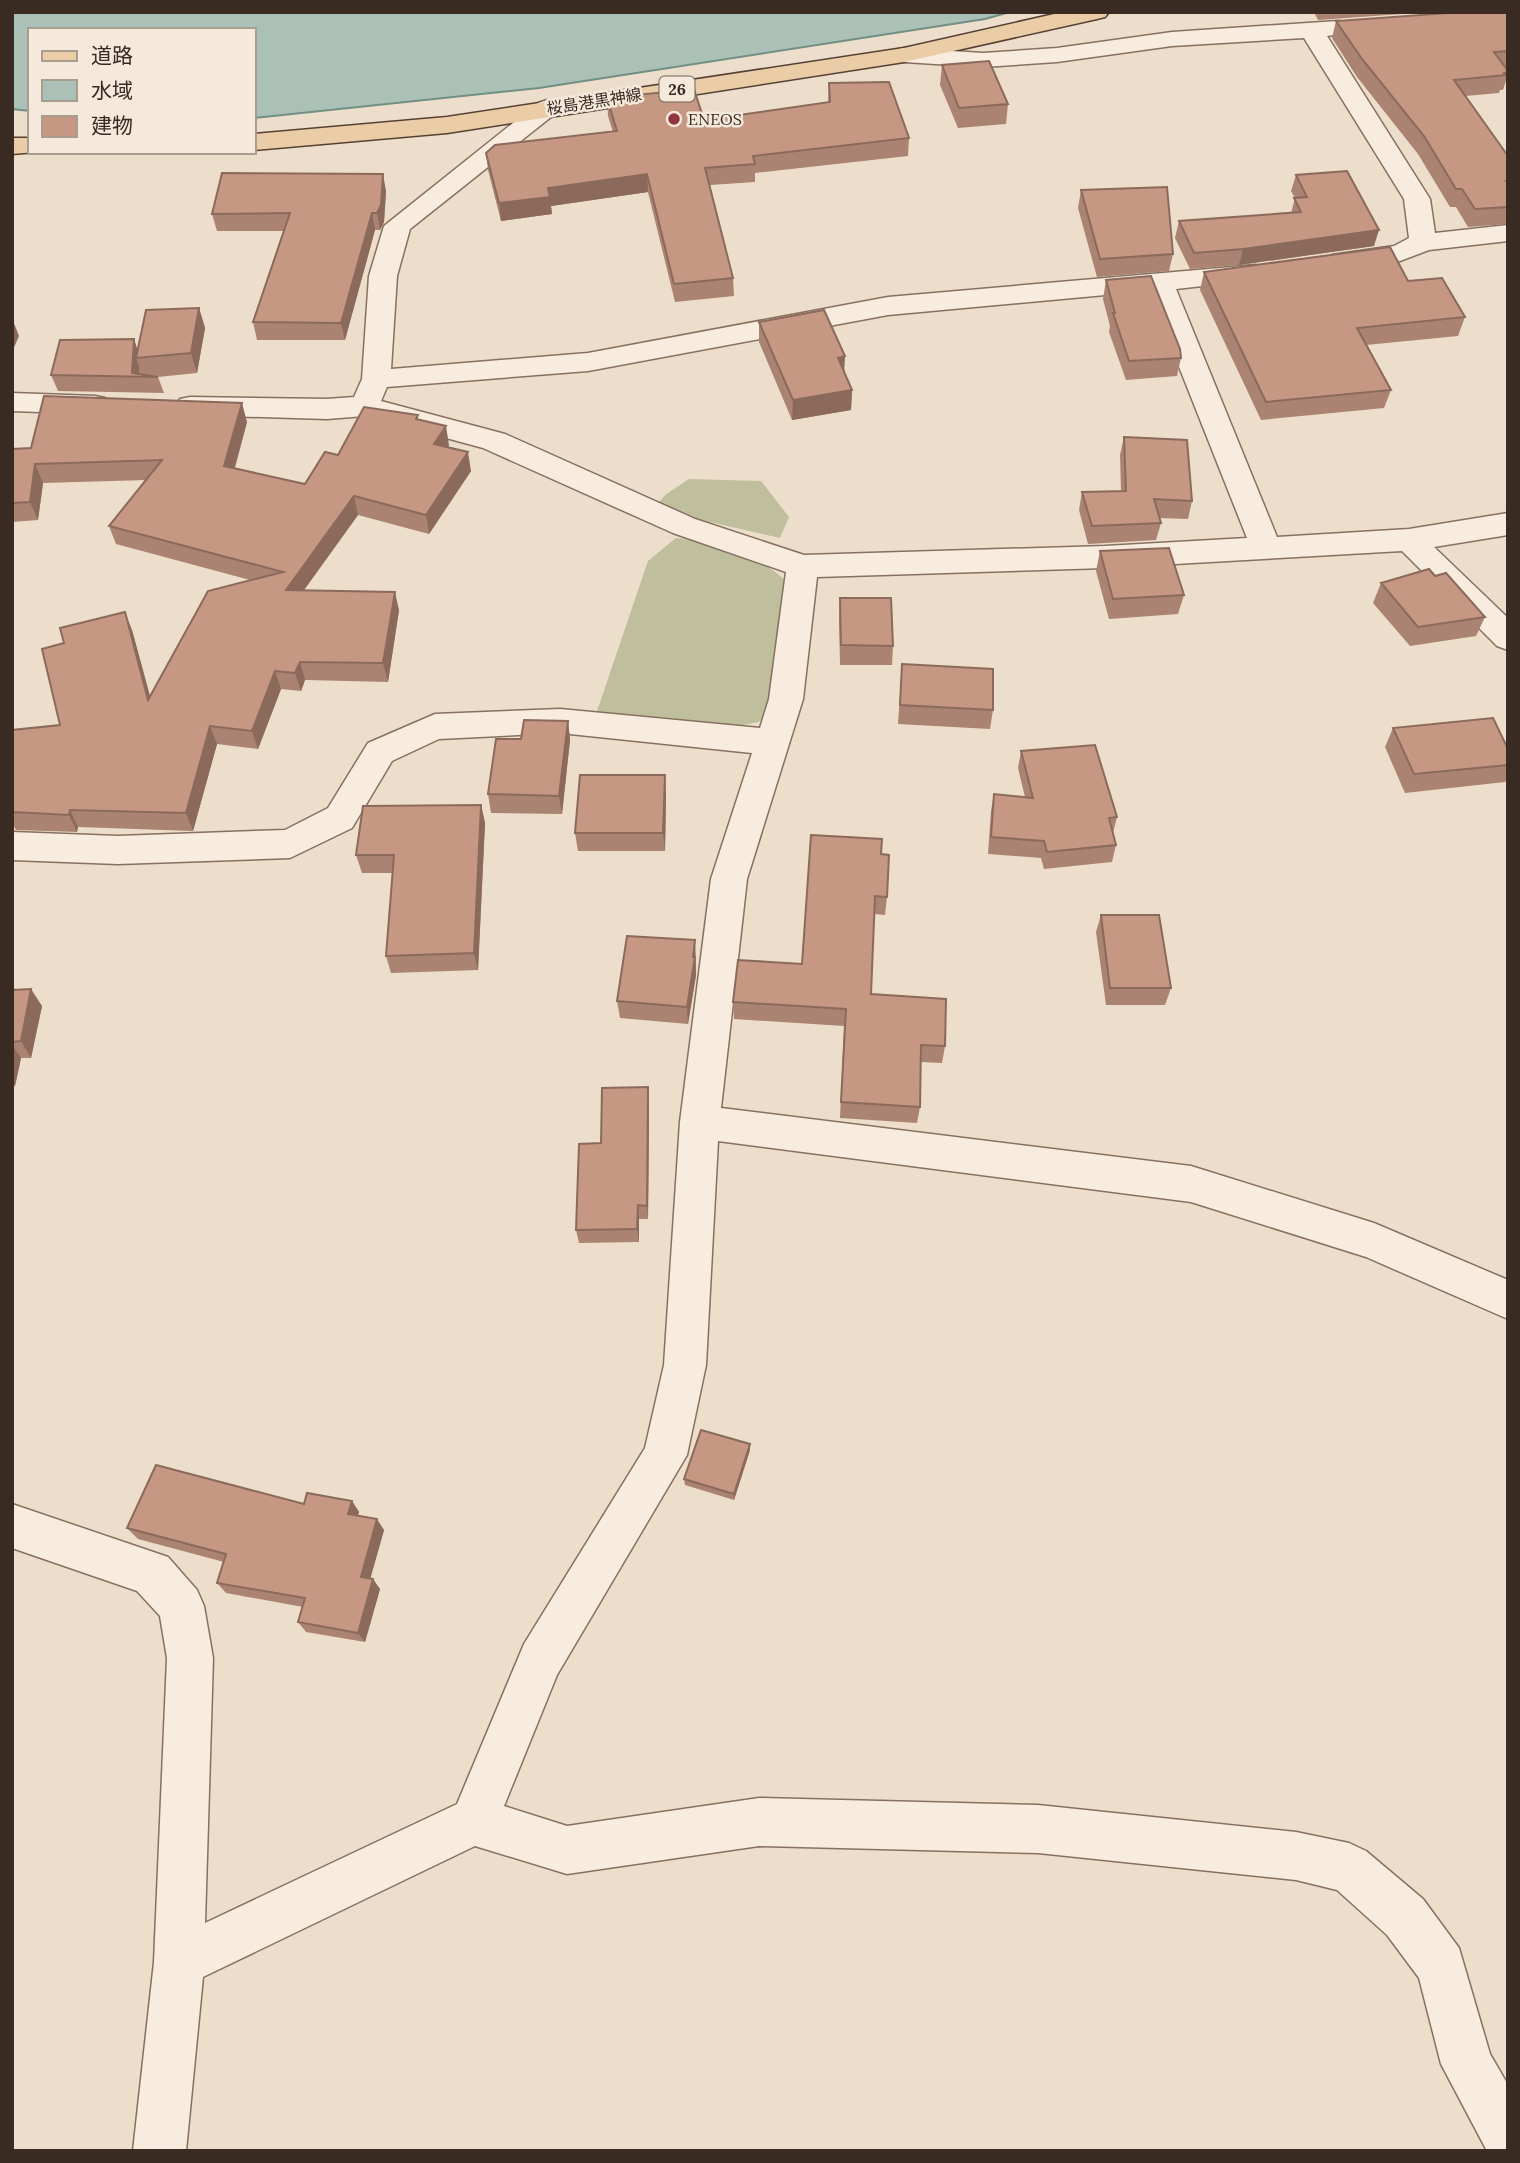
<svg xmlns="http://www.w3.org/2000/svg" width="1520" height="2163" viewBox="0 0 1520 2163" font-family="Lora,'Noto Sans JP',serif">
<style>
.cemetery{fill:#bfbf9d}
.water{fill:#abc1b8;stroke:#728f84;stroke-width:2}
.lines{fill:none;stroke-linecap:round;stroke-linejoin:round}
.minor-casing{stroke:#877060;stroke-width:3}
.major-casing{stroke:#564034;stroke-width:3}
.minor{fill:#f7ecde;fill-rule:evenodd}
.major{fill:#eacda7;fill-rule:evenodd}
.wall{fill:#aa8372}
.shaded-wall{fill:#8b6a5c}
.building{fill:#c69884;stroke:#8b6a5c;stroke-width:2}
.poi-dot{fill:#913541;stroke:#f4e9da;stroke-width:2.5}
.labels{text-anchor:middle;stroke-width:5;stroke-linejoin:round;paint-order:stroke}
.shield{fill:#f4e9da;stroke:#716459;stroke-width:2}
.shield-label{font-size:16px;font-weight:bold;fill:#392b22}
.far-street-label{font-size:16px;fill:#392b22;stroke:#f4e9da}
.far-poi-label{font-size:16px;fill:#392b22;stroke:#f4e9da;text-anchor:start}
</style>
<rect width="100%" height="100%" fill="#ecdecb"/>
<!-- cemetery -->
<g class="cemetery">
<path d="M689 479 761 481 789 517 780 538 692 518 656 506 665 495Z"/>
<path d="M676 538C708 541 767 558 787 583L768 711 759 722 722 729 596 714 648 561Z"/>
</g>
<!-- water -->
<path class="water" d="M12 12H1010L985 19 539 88 254 118V30H30V111L12 109Z"/>
<g class="lines">
<defs>
<g id="minor">
<path d="M1338 21 1347 23 1350 28 1347 33 1327 36 1430 199 1435 233 1508 225V241L1429 250 1400 261 1342 269 1332 267 1328 261 1332 255 1394 246 1409 238 1404 199 1304 38 1172 46 1057 62 983 67 904 62 895 60 892 55 895 50 904 48 983 53 1057 48 1172 32Z"/>
<path d="M547 100 556 103 560 108 556 113 410 229 397 276 391 369 588 353 888 297 1255 265 1265 267 1269 273 1265 279 1176 289 1277 537 1409 529 1508 513V535L1434 547 1508 618V650L1497 646 1402 551 1105 568 817 577 803 699 747 879 721 1108 1191 1166 1374 1223 1508 1280V1319L1366 1257 1191 1202 718 1141 706 1365 687 1455 557 1675 504 1806 567 1826 759 1798 1038 1805 1296 1832 1349 1843 1366 1851 1423 1899 1459 1948 1490 2054 1508 2085V2151H1487L1441 2064 1419 1978 1387 1935 1337 1890 1296 1880 1038 1853 759 1846 567 1874 475 1846 203 1977 186 2151H133L154 1962 167 1658 160 1616 137 1591 12 1548V1504L168 1557 197 1590 204 1606 213 1658 205 1923 457 1804 524 1644 645 1448 664 1365 680 1122 711 879 752 753 560 733 439 739 392 761 352 828 290 858 118 864 12 860V832L118 836 285 830 328 808 368 743 435 714 560 709 760 728 769 699 786 572 673 533 483 448 365 416 327 419 190 415 180 413 175 406 180 399 190 397 327 399 354 397 362 379 369 276 384 226 538 103ZM1149 291 1247 538 1105 546 804 555 695 519 505 434 381 401 387 387 588 371 888 315Z"/>
<path d="M12 393 95 396 105 398 110 405 105 412 95 414 12 411Z"/>
</g>
<g id="major">
<path d="M1063 12H1109L1105 17 1097 19 904 62 447 133 254 150V134L447 117 904 48Z"/>
<path d="M12 138H30V152H36L12 154Z"/>
</g>
</defs>
<!-- minor casing -->
<use href="#minor" class="minor-casing"/>
<!-- major casing -->
<use href="#major" class="major-casing"/>
<!-- minor -->
<use href="#minor" class="minor"/>
<!-- major -->
<use href="#major" class="major"/>
</g>
<!-- wall -->
<g class="wall">
<path d="M1314 12H1430L1318 20Z"/>
<path d="M1508 12V68L1506 69 1508 71V75L1503 90H1500L1499 93 1465 96 1508 156V224L1468 227 1456 207H1450L1418 154 1357 77 1332 38 1336 21Z"/>
<path d="M942 65 1008 104 1006 124 958 128 940 85Z"/>
<path d="M829 83 909 138 908 156 755 173V182L710 185 733 278 734 296 675 302 648 192 551 206 552 214 501 221 488 170 486 153 613 132 608 116 607 98 704 120 828 103Z"/>
<path d="M1296 175 1374 246 1239 265 1190 269 1175 238 1179 221 1291 213 1295 198 1291 191Z"/>
<path d="M1081 190 1173 254 1169 271 1097 277 1078 208Z"/>
<path d="M386 191 384 222 380 230H375L345 340H257L253 322 284 231H217L212 214Z"/>
<path d="M1204 272 1465 317 1458 336 1366 345 1391 390 1384 408 1261 420 1200 290Z"/>
<path d="M1106 280 1181 358 1177 376 1126 380 1109 332 1110 326 1103 299Z"/>
<path d="M199 308 205 328 197 373 158 377 164 393 58 391 51 375 134 339 138 351Z"/>
<path d="M759 322 844 373 852 390 851 410 792 420 759 342Z"/>
<path d="M418 415V420L449 445 448 447 471 471 429 534 358 515 304 590 399 610 388 682 305 680 301 691 281 689 258 749 217 744 193 831 78 827 77 832 16 830 12 823V730L60 725 132 630 150 697 250 580 116 544 109 526 147 480 43 483 38 520 12 522V449L31 448 247 422 235 468 305 484 338 455Z"/>
<path d="M1124 437 1192 501 1188 519 1159 518 1161 523 1156 540 1088 544 1079 510 1082 492 1121 491 1120 455Z"/>
<path d="M1100 551 1184 595 1178 614 1109 619 1096 571Z"/>
<path d="M1435 576 1485 617 1476 636 1410 646 1373 603 1381 583Z"/>
<path d="M840 598 893 646 892 665H840L839 617Z"/>
<path d="M902 664 993 710 990 729 898 724Z"/>
<path d="M568 721 570 740 562 814 491 813 488 794 521 739Z"/>
<path d="M1393 728 1508 749V777L1505 782 1405 793 1385 747Z"/>
<path d="M1021 751 1117 817 1113 833 1116 845 1112 862 1044 869 1041 858 988 854 991 811 994 794 1025 797 1018 768Z"/>
<path d="M666 793 665 851H578L575 833Z"/>
<path d="M481 805 485 823 478 970 391 973 386 956 393 873H362L356 855Z"/>
<path d="M881 854 887 897 885 915 874 914 871 994 945 1046 942 1063 921 1062 920 1107 917 1123 840 1118 844 1026 734 1019 733 1002 802 964Z"/>
<path d="M1101 915 1171 988 1165 1005H1106L1096 932Z"/>
<path d="M695 940 696 975 688 1024 620 1018 617 1001Z"/>
<path d="M12 990 42 1006 31 1058H21L15 1086H12Z"/>
<path d="M649 1101 648 1219H639V1242L579 1243 576 1230 601 1143Z"/>
<path d="M750 1450 734 1500 685 1485 684 1479Z"/>
<path d="M352 1501 359 1512 358 1515 384 1530 370 1578 380 1589 365 1642 306 1632 298 1622 303 1607 226 1593 217 1583 224 1562 138 1539 127 1528 304 1504Z"/>
</g>
<!-- shaded-wall -->
<g class="shaded-wall">
<path d="M383 174 386 191 384 222 380 230 377 213Z"/>
<path d="M647 174 648 192 551 206 552 214 501 221 499 203 548 188Z"/>
<path d="M372 213 375 230 345 340 341 323Z"/>
<path d="M1379 230 1374 246 1239 265 1243 249Z"/>
<path d="M199 308 205 328 197 373 191 353Z"/>
<path d="M12 318 19 336 12 352Z"/>
<path d="M134 339 139 356 136 358 139 366V376L132 373Z"/>
<path d="M845 356 844 376 838 358Z"/>
<path d="M852 390 851 410 792 420 793 400Z"/>
<path d="M242 403 247 422 230 484 224 466Z"/>
<path d="M446 426 449 445 438 463 434 444Z"/>
<path d="M468 452 471 471 429 534 426 515Z"/>
<path d="M35 464 43 483 38 520 30 502Z"/>
<path d="M354 496 358 515 291 608 286 590Z"/>
<path d="M395 592 399 610 388 682 383 663Z"/>
<path d="M125 612 132 630 156 718 148 700Z"/>
<path d="M300 662 305 680 301 691 295 673Z"/>
<path d="M275 671 281 689 258 749 252 731Z"/>
<path d="M568 721 570 740 562 814 559 796Z"/>
<path d="M210 726 217 744 193 831 186 813Z"/>
<path d="M665 775 666 793 665 851 663 833Z"/>
<path d="M481 805 485 823 478 970 474 953Z"/>
<path d="M70 810 78 827 77 832 69 815Z"/>
<path d="M695 940 696 975 688 1024 687 1007Z"/>
<path d="M31 989 42 1006 31 1058 21 1041Z"/>
<path d="M12 1045 21 1058 15 1086 12 1082Z"/>
<path d="M648 1087 649 1101 648 1219 647 1206Z"/>
<path d="M638 1205 639 1219V1242L637 1229Z"/>
<path d="M750 1444V1450L734 1500V1494Z"/>
<path d="M352 1501 359 1512 355 1525 348 1514Z"/>
<path d="M377 1519 384 1530 368 1587 361 1577Z"/>
<path d="M373 1579 380 1589 365 1642 358 1633Z"/>
</g>
<!-- building -->
<g class="building">
<path d="M1463 12H1508V51L1494 52 1508 71V72L1504 73 1506 75 1454 80 1508 156V181H1506L1508 184V207L1475 209 1462 189H1456L1424 136 1362 59 1336 21Z"/>
<path d="M989 61 1008 104 959 108 942 65Z"/>
<path d="M889 82 909 138 753 156 755 164 705 168 733 278 674 284 647 174 548 188 550 197 499 203 486 153 495 145 617 131 607 98 694 89 704 120 830 102 829 83Z"/>
<path d="M1347 171 1379 230 1243 249 1194 253 1179 221 1301 212 1294 198 1307 197 1296 175Z"/>
<path d="M222 173 383 174 381 205 377 213H372L341 323 253 322 290 213 212 214Z"/>
<path d="M1167 187 1173 254 1100 259 1081 190Z"/>
<path d="M1390 247 1408 281 1442 278 1465 317 1357 328 1391 390 1266 402 1204 272Z"/>
<path d="M1151 276 1180 349 1181 358 1129 361 1113 313H1115L1106 280Z"/>
<path d="M199 308 191 353 136 358 146 310Z"/>
<path d="M824 310 845 356 838 358 852 390 793 400 759 322Z"/>
<path d="M134 339 132 373 158 377 51 375 60 340Z"/>
<path d="M44 396 242 403 224 466 305 484 325 452 338 455 364 407 418 415 416 419 446 426 434 444 468 452 426 515 354 496 286 590 395 592 383 663 300 662 295 673 275 671 252 731 210 726 186 813 70 810 69 815 12 812 13 782H12V730L60 725 42 649 64 643 60 628 125 612 148 700 208 591 283 572 109 526 162 460 35 464 30 502 12 503V449L31 448Z"/>
<path d="M1124 437 1187 440 1192 501 1154 499 1161 523 1092 526 1082 492 1126 491Z"/>
<path d="M1169 548 1184 595 1113 599 1100 551Z"/>
<path d="M1429 569 1435 576 1446 573 1485 617 1418 627 1381 583Z"/>
<path d="M840 598H891L893 646 841 645Z"/>
<path d="M902 664 993 669V710L900 705Z"/>
<path d="M1493 718 1508 749V765L1414 774 1393 728Z"/>
<path d="M524 720 568 721 559 796 488 794 496 739H521Z"/>
<path d="M1095 745 1117 817 1109 818 1116 845 1047 852 1044 841 991 837 994 794 1033 798 1021 751Z"/>
<path d="M580 775H665L663 833H575Z"/>
<path d="M481 805 474 953 386 956 394 855H356L363 806Z"/>
<path d="M811 835 882 839 881 854 889 855 887 897 875 896 871 994 946 999 945 1046 921 1045 920 1107 841 1102 846 1009 733 1002 738 960 802 964Z"/>
<path d="M1101 915H1159L1171 988H1110Z"/>
<path d="M627 936 695 940 693 957H695L687 1007 617 1001Z"/>
<path d="M31 989 21 1041 12 1042V990Z"/>
<path d="M648 1087 647 1206 638 1205 637 1229 576 1230 579 1144 601 1143 602 1088Z"/>
<path d="M701 1430 750 1444 734 1494 684 1479Z"/>
<path d="M156 1465 304 1504 307 1493 352 1501 348 1514 377 1519 361 1577 373 1579 358 1633 298 1622 305 1598 217 1583 226 1554 127 1528Z"/>
</g>
<!-- markers -->
<circle class="poi-dot" cx="674" cy="119" r="7"/>
<g class="labels">
<!-- shield labels -->
<rect class="shield" x="659.5" y="76.5" width="35" height="25" rx="5"/>
<g class="shield-label">
<text x="677" y="95">26</text>
</g>
<!-- far-street labels -->
<g class="far-street-label">
<text transform="translate(594 101) rotate(-9)" y="6">桜島港黒神線</text>
</g>
<!-- far-poi labels -->
<g class="far-poi-label">
<text x="688" y="125">ENEOS</text>
</g>
</g>
<!-- border -->
<rect width="1520" height="2163" fill="none" stroke="#392b22" stroke-width="28"/>
<!-- legend -->
<rect x="28" y="28" width="228" height="126" fill="#f4e9da" stroke="#a99d90" stroke-width="2"/>
<rect x="42" y="51" width="35" height="10" fill="#eacda7" stroke="#a99d90" stroke-width="2"/>
<text x="91" y="63" font-size="21" fill="#392b22">道路</text>
<rect x="42" y="80" width="35" height="21" fill="#abc1b8" stroke="#a99d90" stroke-width="2"/>
<text x="91" y="98" font-size="21" fill="#392b22">水域</text>
<rect x="42" y="116" width="35" height="21" fill="#c69884" stroke="#a99d90" stroke-width="2"/>
<text x="91" y="133" font-size="21" fill="#392b22">建物</text>
</svg>
